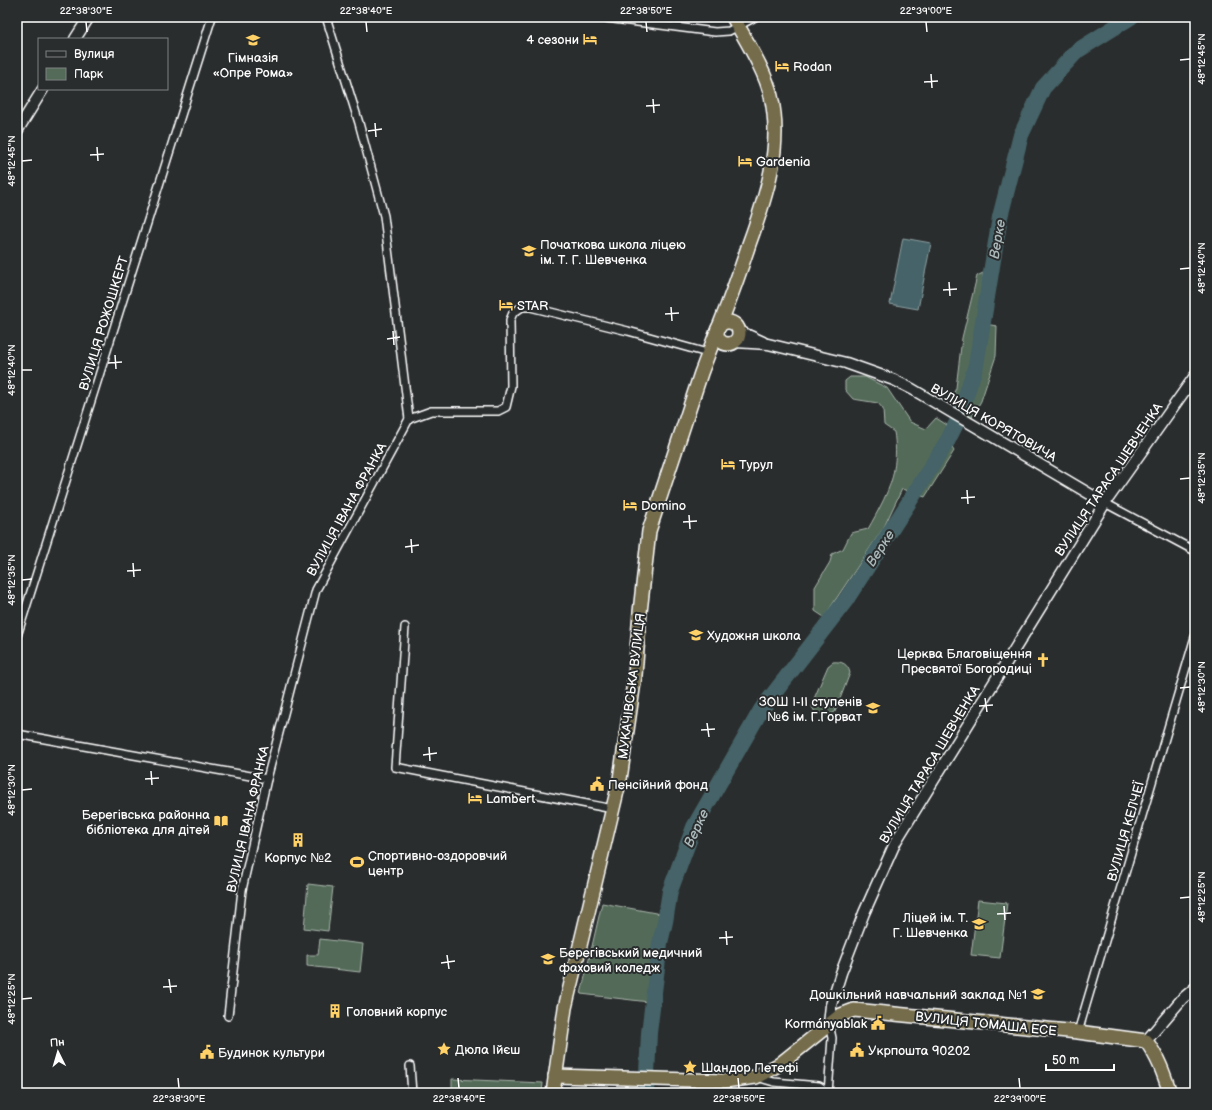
<svg xmlns="http://www.w3.org/2000/svg" width="1212" height="1110" viewBox="0 0 1212 1110" font-family="'Balsamiq Sans',sans-serif">
<style>
.green{fill:#536b58;stroke:#a9b5ac}
.water{fill:#456367;stroke:#8fa1a4}
.lines{fill:none;stroke-linecap:round;stroke-linejoin:round}
.river{stroke:#456367;stroke-width:16}
.street-casing{stroke:#fff;stroke-width:10}
.secondary-casing{stroke:#fff;stroke-width:13}
.highway-casing{stroke:#fff;stroke-width:16}
.street{stroke:#2a2d2e;stroke-width:7}
.secondary{stroke:#2a2d2e;stroke-width:10}
.highway{stroke:#746c4b;stroke-width:13}
.ticks{fill:none;stroke:#fff;stroke-width:1.5}
.labels{text-anchor:middle;stroke-width:4;stroke-linejoin:round;paint-order:stroke}
.poi-label{font-size:13px;fill:#fff;stroke:#2a2d2e;text-anchor:start}
.street-label{font-size:13px;fill:#fff;stroke:#2a2d2e}
.water-label{font-size:14px;font-style:italic;fill:#abb9bb;stroke:#2a2d2e}
.neatline{fill:none;stroke:#fff;stroke-width:1.5}
.ticks-label{font-size:10px;text-anchor:middle;fill:#fff}
</style>
<rect width="100%" height="100%" fill="#2a2d2e"/>
<filter id="ink" filterUnits="userSpaceOnUse"><feTurbulence type="fractalNoise" baseFrequency=".025" numOctaves="2"/><feDisplacementMap in="SourceGraphic" scale="8" xChannelSelector="R" yChannelSelector="G"/><feConvolveMatrix kernelMatrix="1 2 1 2 8 2 1 2 1" color-interpolation-filters="sRGB"/></filter>
<g filter="url(#ink)">
<!-- green -->
<g class="green">
<path d="M983 273 979 323 997 326 996 356 981 401 971 419 956 410 952 397 956 388 962 338 977 276Z"/>
<path d="M850 377H865L887 388 910 422 926 429 936 418 947 425 945 437 954 451 925 497 902 489 884 527 824 617 815 611V587L830 562 832 554 843 549 851 533 868 529C877 513 892 487 894 469 896 457 896 444 894 432L884 425 883 409 878 403 853 399 845 390V381Z"/>
<path d="M833 662C842 661 848 664 850 673L835 712C827 717 823 715 815 712L812 707 813 701 828 666Z"/>
<path d="M308 884 333 887 328 931 304 928Z"/>
<path d="M978 900 1007 903 1000 958 971 955Z"/>
<path d="M602 903 661 914 649 1002 581 994Z"/>
<path d="M320 939 363 944 360 972 307 966V955H318Z"/>
<path d="M452 1079 543 1083 542 1093H452Z"/>
</g>
<!-- water -->
<path class="water" d="M903 238 931 243 918 309 890 304Z"/>
<g class="lines">
<!-- river -->
<path class="river" d="M646 1093 649 1033 660 943 665 922 670 891 694 827 761 710 846 600 911 499 948 440 958 420 976 365 1000 217 1021 135 1043 88 1077 51 1131 17"/>
<defs>
<g id="street">
<path d="M598 17 715 32 729 31 755 17"/>
<path d="M409 419 431 411H498L506 407 511 386 510 320 513 313 522 307H530L628 331 711 354"/>
<path d="M1105 503 1195 551"/>
<path d="M405 627 395 767 613 809"/>
<path d="M17 636 212 17"/>
<path d="M17 734 267 779"/>
<path d="M228 1016 242 890 267 779 316 590 409 419 384 216 359 123 326 17"/>
<path d="M1078 1032 1195 637"/>
<path d="M410 1066 412 1093"/>
<path d="M757 1077 774 1082 819 1086 828 1092"/>
<path d="M828 1093 832 1038 829 1024"/>
</g>
<g id="secondary">
<path d="M75 39 89 17"/>
<path d="M17 131 43 89"/>
<path d="M739 331 763 342"/>
<path d="M735 342 768 344 846 363 894 380 912 389 1105 503"/>
<path d="M829 1024 831 1005 841 973 864 913 896 841 1105 503 1195 376"/>
<path d="M1146 1041 1182 999 1195 988"/>
</g>
<g id="highway">
<circle cx="728" cy="333" r="11"/>
<path d="M719 327C730 299 740 272 749 244 766 197 783 147 771 96 765 70 746 41 733 17"/>
<path d="M555 1076 725 1081 756 1077 780 1064 841 1015 854 1010 1078 1032 1146 1041C1158 1057 1164 1074 1170 1093"/>
<path d="M553 1093 565 1008 620 779 635 675 640 612 649 531 701 373 717 331"/>
</g>
</defs>
<!-- street casing -->
<use href="#street" class="street-casing"/>
<!-- secondary casing -->
<use href="#secondary" class="secondary-casing"/>
<!-- highway casing -->
<use href="#highway" class="highway-casing"/>
<!-- street -->
<use href="#street" class="street"/>
<!-- secondary -->
<use href="#secondary" class="secondary"/>
<!-- highway -->
<use href="#highway" class="highway"/>
</g>
</g>
<!-- ticks -->
<path class="ticks" d="M86 22 87 32M366 22 367 32M646 22 647 32M926 22 927 32M1180 60 1190 59M931 74 932 88M924 82 938 81M653 99 654 113M646 106 660 105M375 123 376 137M368 131 382 129M97 147 98 161M90 155 104 154M22 161 32 160M1180 269 1190 268M949 282 950 296M943 290 957 289M671 307 672 321M665 314 679 313M393 331 394 345M387 339 400 337M115 355 116 369M108 363 122 362M22 370H32M1180 479 1190 478M967 490 968 504M961 498 975 497M689 515 690 529M683 522 697 521M411 539 412 553M405 547 419 545M133 563 134 577M127 571 141 570M22 580 32 579M1180 688 1190 687M985 698 987 712M979 706 993 705M707 723 709 737M701 730 715 729M429 747 430 761M423 755 437 753M151 771 152 785M145 779 159 778M22 790 32 789M1180 898 1190 897M1004 906 1005 920M997 914 1011 913M726 931 727 945M719 938 733 937M447 955 449 969M441 963 455 961M169 979 171 993M163 987 177 986M22 999 32 998M178 1078 179 1088M458 1078 459 1088M738 1078 739 1088M1019 1078 1020 1088"/>
<!-- icons -->
<defs>
<symbol id="hotel-bare" viewBox="-9 -9 18 18"><path d="M-6-4.5h1.5V1H6V5H4.5V3h-9V5H-6ZM-4 0a1.8 1.8 0 1 1 3.6 0ZM.5 0V-2.5h3Q6-2.5 6 0Z" fill="#ffd166" stroke="#2a2d2e" stroke-width="2.5" paint-order="stroke"/></symbol>
<symbol id="school-bare" viewBox="-9 -9 18 18"><path d="M0-5L7-2L0 1L-7-2ZM-4 1L0 2.5L4 1V4Q0 6-4 4Z" fill="#ffd166" stroke="#2a2d2e" stroke-width="2.5" paint-order="stroke"/></symbol>
<symbol id="church-bare" viewBox="-9 -9 18 18"><path d="M-1.2-6h2.4v3.5h3.3v2.4h-3.3V6h-2.4V-.1h-3.3v-2.4h3.3Z" fill="#ffd166" stroke="#2a2d2e" stroke-width="2.5" paint-order="stroke"/></symbol>
<symbol id="civic-bare" viewBox="-9 -9 18 18"><path d="M-.6-6.5H3V-4.5H.6V-3L4-1V1h2V6H-6V1h2V-1L-.6-3ZM-1.2 2.5V6h2.4V2.5Z" fill="#ffd166" stroke="#2a2d2e" stroke-width="2.5" paint-order="stroke"/></symbol>
<symbol id="library-bare" viewBox="-9 -9 18 18"><path d="M-6-4Q-3-5.5-.7-3.5V5Q-3 3-6 4ZM6-4Q3-5.5 .7-3.5V5Q3 3 6 4Z" fill="#ffd166" stroke="#2a2d2e" stroke-width="2.5" paint-order="stroke"/></symbol>
<symbol id="building-bare" viewBox="-9 -9 18 18"><path d="M-4-6H4V6H1V3H-1V6H-4ZM-2.5-4.3h1.7v1.8h-1.7ZM.8-4.3h1.7v1.8H.8ZM-2.5-1h1.7V.8h-1.7ZM.8-1h1.7V.8H.8Z" fill="#ffd166" stroke="#2a2d2e" stroke-width="2.5" paint-order="stroke"/></symbol>
<symbol id="stadium-bare" viewBox="-9 -9 18 18"><path d="M0-5a6.5 5 0 1 0 0 10a6.5 5 0 1 0 0-10ZM-3.5-1.8h7v3.6h-7Z" fill="#ffd166" stroke="#2a2d2e" stroke-width="2.5" paint-order="stroke"/></symbol>
<symbol id="university-bare" viewBox="-9 -9 18 18"><path d="M0-5L7-2L0 1L-7-2ZM-4 1L0 2.5L4 1V4Q0 6-4 4Z" fill="#ffd166" stroke="#2a2d2e" stroke-width="2.5" paint-order="stroke"/></symbol>
<symbol id="sight-bare" viewBox="-9 -9 18 18"><path d="M0-6L1.8-2.2L6-1.7L2.9 1.2L3.7 5.4L0 3.3L-3.7 5.4L-2.9 1.2L-6-1.7L-1.8-2.2Z" fill="#ffd166" stroke="#2a2d2e" stroke-width="2.5" paint-order="stroke"/></symbol>
</defs>
<g fill-rule="evenodd">
<use href="#hotel-bare" x="580" y="29" width="20" height="20"/>
<use href="#school-bare" x="243" y="30" width="20" height="20"/>
<use href="#hotel-bare" x="772" y="56" width="20" height="20"/>
<use href="#hotel-bare" x="735" y="151" width="20" height="20"/>
<use href="#school-bare" x="519" y="241" width="20" height="20"/>
<use href="#hotel-bare" x="496" y="295" width="20" height="20"/>
<use href="#hotel-bare" x="718" y="454" width="20" height="20"/>
<use href="#hotel-bare" x="620" y="495" width="20" height="20"/>
<use href="#school-bare" x="686" y="625" width="20" height="20"/>
<use href="#church-bare" x="1033" y="650" width="20" height="20"/>
<use href="#school-bare" x="863" y="698" width="20" height="20"/>
<use href="#civic-bare" x="587" y="774" width="20" height="20"/>
<use href="#hotel-bare" x="465" y="788" width="20" height="20"/>
<use href="#library-bare" x="211" y="811" width="20" height="20"/>
<use href="#building-bare" x="288" y="830" width="20" height="20"/>
<use href="#stadium-bare" x="347" y="852" width="20" height="20"/>
<use href="#school-bare" x="969" y="914" width="20" height="20"/>
<use href="#university-bare" x="538" y="949" width="20" height="20"/>
<use href="#school-bare" x="1028" y="984" width="20" height="20"/>
<use href="#building-bare" x="325" y="1001" width="20" height="20"/>
<use href="#civic-bare" x="868" y="1013" width="20" height="20"/>
<use href="#sight-bare" x="434" y="1039" width="20" height="20"/>
<use href="#civic-bare" x="847" y="1040" width="20" height="20"/>
<use href="#civic-bare" x="197" y="1042" width="20" height="20"/>
<use href="#sight-bare" x="680" y="1057" width="20" height="20"/>
</g>
<g class="labels">
<!-- poi labels -->
<g class="poi-label">
<text x="579" y="44" text-anchor="end">4 сезони</text>
<text x="253" y="62" text-anchor="middle">Гімназія<tspan x="253" dy="15">«Опре Рома»</tspan></text>
<text x="793" y="71">Rodan</text>
<text x="756" y="166">Gardenia</text>
<text x="540" y="249">Початкова школа ліцею<tspan x="540" dy="15">ім. Т. Г. Шевченка</tspan></text>
<text x="517" y="310">STAR</text>
<text x="739" y="469">Турул</text>
<text x="641" y="510">Domino</text>
<text x="707" y="640">Художня школа</text>
<text x="1032" y="658" text-anchor="end">Церква Благовіщення<tspan x="1032" dy="15">Пресвятої Богородиці</tspan></text>
<text x="862" y="706" text-anchor="end">ЗОШ І-ІІ ступенів<tspan x="862" dy="15">№6 ім. Г.Горват</tspan></text>
<text x="608" y="789">Пенсійний фонд</text>
<text x="486" y="803">Lambert</text>
<text x="210" y="819" text-anchor="end">Берегівська районна<tspan x="210" dy="15">бібліотека для дітей</tspan></text>
<text x="368" y="860">Спортивно-оздоровчий<tspan x="368" dy="15">центр</tspan></text>
<text x="298" y="862" text-anchor="middle">Корпус №2</text>
<text x="968" y="922" text-anchor="end">Ліцей ім. Т.<tspan x="968" dy="15">Г. Шевченка</tspan></text>
<text x="559" y="957">Берегівський медичний<tspan x="559" dy="15">фаховий коледж</tspan></text>
<text x="1027" y="999" text-anchor="end">Дошкільний навчальний заклад №1</text>
<text x="346" y="1016">Головний корпус</text>
<text x="867" y="1028" text-anchor="end">Kormányablak</text>
<text x="455" y="1054">Дюла Ійєш</text>
<text x="868" y="1055">Укрпошта 90202</text>
<text x="218" y="1057">Будинок культури</text>
<text x="701" y="1072">Шандор Петефі</text>
</g>
<!-- street labels -->
<g class="street-label">
<text transform="translate(103 323) rotate(-73)" y="5">ВУЛИЦЯ РОЖОШКЕРТ</text>
<text transform="translate(994 422) rotate(30)" y="5">ВУЛИЦЯ КОРЯТОВИЧА</text>
<text transform="translate(1108 479) rotate(-56)" y="5">ВУЛИЦЯ ТАРАСА ШЕВЧЕНКА</text>
<text transform="translate(346 509) rotate(-61)" y="5">ВУЛИЦЯ ІВАНА ФРАНКА</text>
<text transform="translate(631 686) rotate(-83)" y="5">МУКАЧІВСЬКА ВУЛИЦЯ</text>
<text transform="translate(929 764) rotate(-59)" y="5">ВУЛИЦЯ ТАРАСА ШЕВЧЕНКА</text>
<text transform="translate(247 819) rotate(-77)" y="5">ВУЛИЦЯ ІВАНА ФРАНКА</text>
<text transform="translate(1125 831) rotate(-74)" y="5">ВУЛИЦЯ КЕЛЧЕЇ</text>
<text transform="translate(986 1023) rotate(6)" y="5">ВУЛИЦЯ ТОМАША ЕСЕ</text>
</g>
<!-- water labels -->
<g class="water-label">
<text transform="translate(997 239) rotate(-80)" y="5">Верке</text>
<text transform="translate(880 548) rotate(-57)" y="5">Верке</text>
<text transform="translate(696 828) rotate(-65)" y="5">Верке</text>
</g>
</g>
<!-- margin -->
<rect width="1212" height="1110" fill="none" stroke="#2a2d2e" stroke-width="44"/>
<!-- legend -->
<rect x="38" y="38" width="130" height="52" fill="#2a2d2e" stroke="#7f8182"/>
<rect x="46" y="51" width="20" height="6" fill="#2a2d2e" stroke="#7f8182"/>
<text x="74" y="58" font-size="12" fill="#ffffff">Вулиця</text>
<rect x="46" y="68" width="20" height="12" fill="#536b58" stroke="#7f8182"/>
<text x="74" y="78" font-size="12" fill="#ffffff">Парк</text>
<!-- north arrow -->
<g transform="translate(58 1052) rotate(355)" stroke="#2a2d2e" stroke-width="3" paint-order="stroke">
<path d="M0-3L7 15L0 10L-7 15Z" fill="#ffffff"/>
<text y="-6" font-size="11" font-weight="bold" text-anchor="middle" fill="#ffffff">Пн</text>
</g>
<!-- scale -->
<path d="M1046 1064v6h68v-6" fill="none" stroke="#ffffff" stroke-width="2"/>
<text x="1052" y="1064" font-size="12" fill="#ffffff" stroke="#2a2d2e" stroke-width="3" paint-order="stroke">50 m</text>
<rect x="22" y="22" width="1168" height="1066" class="neatline"/>
<g class="ticks-label">
<text x="86" y="14">22°38'30"E</text>
<text x="366" y="14">22°38'40"E</text>
<text x="646" y="14">22°38'50"E</text>
<text x="926" y="14">22°39'00"E</text>
<text transform="translate(1201 59) rotate(-90)" y="4">48°12'45"N</text>
<text transform="translate(11 161) rotate(-90)" y="4">48°12'45"N</text>
<text transform="translate(1201 268) rotate(-90)" y="4">48°12'40"N</text>
<text transform="translate(11 370) rotate(-90)" y="4">48°12'40"N</text>
<text transform="translate(1201 478) rotate(-90)" y="4">48°12'35"N</text>
<text transform="translate(11 580) rotate(-90)" y="4">48°12'35"N</text>
<text transform="translate(1201 687) rotate(-90)" y="4">48°12'30"N</text>
<text transform="translate(11 790) rotate(-90)" y="4">48°12'30"N</text>
<text transform="translate(1201 897) rotate(-90)" y="4">48°12'25"N</text>
<text transform="translate(11 999) rotate(-90)" y="4">48°12'25"N</text>
<text x="179" y="1102">22°38'30"E</text>
<text x="459" y="1102">22°38'40"E</text>
<text x="739" y="1102">22°38'50"E</text>
<text x="1020" y="1102">22°39'00"E</text>
</g>
</svg>
